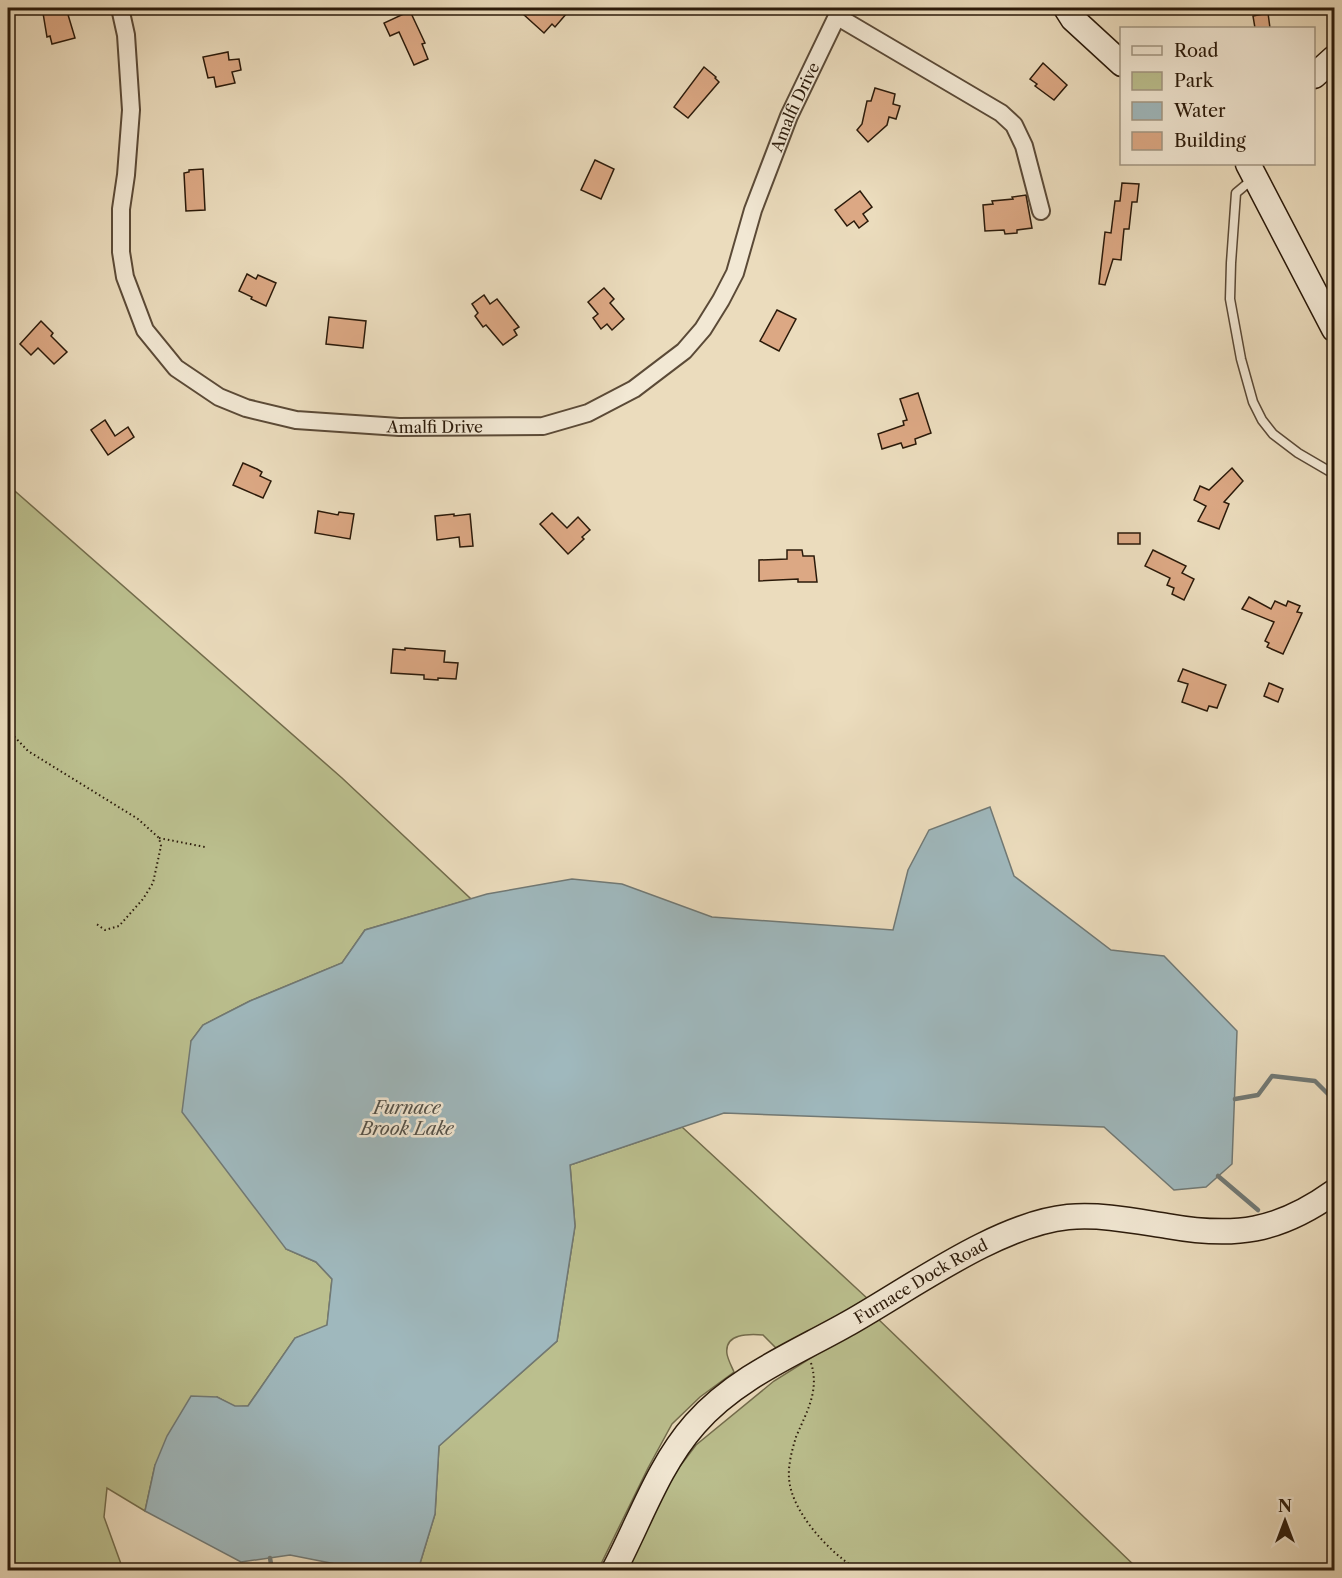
<svg xmlns="http://www.w3.org/2000/svg" width="1342" height="1578" viewBox="0 0 1342 1578" font-family="'Libre Caslon Text',serif">
<style>
.green{fill:#bbbf8e;stroke:#736c4c;stroke-width:1.5}
.water{fill:#9fb8bd;stroke:#717975;stroke-width:1.5}
.lines{fill:none;stroke-linecap:round;stroke-linejoin:round}
.stream{stroke:#717975;stroke-width:4.5}
.building{fill:#dca884;stroke:#2b1a0a;stroke-width:1.5}
.lane-casing{stroke:#5b4a37;stroke-width:11}
.street-casing{stroke:#5b4a37;stroke-width:20}
.secondary-casing{stroke:#2b1a0a;stroke-width:27}
.path{stroke:#2b1a0a;stroke-width:2;stroke-dasharray:1.5 3;stroke-linecap:butt}
.lane{stroke:#f2e8d4;stroke-width:8}
.street{stroke:#f2e8d4;stroke-width:16}
.secondary{stroke:#f2e8d4;stroke-width:24}
.labels{text-anchor:middle;stroke-width:5;stroke-linejoin:round;paint-order:stroke}
.street-label{font-size:16px;fill:#2b1a0a;stroke:#f2e8d4}
.water-label{font-size:18px;font-style:italic;fill:#545149;stroke:#f2e8d4}
</style>
<rect width="100%" height="100%" fill="#ebdcbd"/>
<filter id="stains"><feTurbulence type="fractalNoise" baseFrequency=".00333" numOctaves="4"/><feColorMatrix values="0 0 0 0 .2 0 0 0 0 .09 0 0 0 0 .02 0 0 0 .5 -.17"/></filter>
<radialGradient id="worn" r=".72"><stop offset=".6" stop-color="#630" stop-opacity="0"/><stop offset="1" stop-color="#630" stop-opacity=".3"/></radialGradient>
<!-- green -->
<g class="green">
<path d="M8 485 342 778 471 899 365 930 342 963 250 1001 203 1025 191 1041 286 1249 316 1262 332 1279 327 1326 295 1338 248 1406 235 1407 217 1397 155 1465 145 1511 107 1488 104 1517 121 1564 118 1570H8Z"/>
<path d="M682 1127 868 1299 777 1349 763 1335C749 1334 724 1333 727 1354 728 1360 732 1367 734 1372L700 1397 672 1424 648 1468 598 1570H418L435 1514 439 1446 557 1341 575 1226 570 1165Z"/>
<path d="M876 1317 1139 1570H623L671 1478 696 1445 774 1381Z"/>
</g>
<!-- water -->
<path class="water" d="M990 807 1014 876 1111 950 1164 956 1237 1031 1232 1164 1206 1187 1174 1190 1104 1127 724 1113 570 1165 575 1226 557 1341 439 1446 435 1514 418 1570H366L290 1555 241 1562 145 1511 155 1465 167 1436 191 1396 217 1397 235 1406H248L295 1338 327 1325 332 1279 316 1262 286 1249 182 1112 191 1041 203 1025 250 1001 342 963 365 930 487 894 572 879 622 884 712 917 893 930 908 870 929 830Z"/>
<g class="lines">
<!-- stream -->
<g class="stream">
<path d="M1235 1099 1258 1095 1272 1076 1315 1081 1334 1100"/>
<path d="M1218 1176 1258 1210"/>
<path d="M270 1558 272 1570"/>
</g>
</g>
<!-- building -->
<g class="building">
<path d="M66 8 75 38 52 44 50 36 47 37 43 13Z"/>
<path d="M529 8H561L567 13 555 27 552 24 544 33 523 14Z"/>
<path d="M410 11 425 43 422 44 428 59 414 65 399 32 390 36 384 23Z"/>
<path d="M1268 13 1270 28H1255L1253 16Z"/>
<path d="M228 52 229 60 239 59 241 70 232 72 235 83 216 87 214 77 208 78 203 57Z"/>
<path d="M1043 63 1067 85 1054 100 1035 86 1037 84 1030 79Z"/>
<path d="M704 67 716 77 715 78 719 82 688 118 674 107Z"/>
<path d="M875 88 895 94 893 104 900 106 896 119 889 117 887 125 868 142 857 130 862 124 867 101H871Z"/>
<path d="M595 160 614 169 601 199 581 190Z"/>
<path d="M203 169 205 210 186 211 184 173 189 172V170Z"/>
<path d="M1122 183 1139 184 1137 202H1132L1129 229H1124L1121 260 1113 259 1105 285 1099 284 1105 232 1111 233 1115 201H1120Z"/>
<path d="M860 191 872 207 863 214 868 221 859 228 854 221 847 226 835 210Z"/>
<path d="M1026 195 1032 228 1017 230V233L1005 234 1004 230 985 231 983 205 993 204 992 201 1013 199 1012 197Z"/>
<path d="M247 274 256 279 258 275 276 283 266 306 251 299 252 297 239 291Z"/>
<path d="M604 288 614 299 610 303 624 319 612 330 607 324 601 329 593 318 598 314 588 302Z"/>
<path d="M484 295 490 304 497 299 519 327 514 330 517 335 503 345 486 325 483 327 475 316 478 313 472 304Z"/>
<path d="M777 310 796 319 779 351 760 341Z"/>
<path d="M329 317 366 321 363 348 326 344Z"/>
<path d="M41 321 53 333 51 336 67 352 54 364 38 348 31 355 20 344Z"/>
<path d="M918 393 931 433 915 439 916 444 903 448 901 443 882 449 878 434 904 425 903 421 907 420 900 399Z"/>
<path d="M105 420 115 436 128 427 134 437 108 455 91 430Z"/>
<path d="M243 463 257 469 262 472 260 476 271 481 263 498 233 485Z"/>
<path d="M1232 468 1243 481 1224 502 1229 504 1219 529 1198 521 1206 506 1194 500 1200 486 1209 490Z"/>
<path d="M318 511 338 515 339 512 354 514 350 539 315 533Z"/>
<path d="M552 513 567 528 578 517 590 530 582 537 584 539 568 554 540 524Z"/>
<path d="M454 514V516L470 514 473 546 460 547 459 537 437 540 435 516Z"/>
<rect x="1118" y="533" width="22" height="11"/>
<path d="M787 550H802L803 556H814L817 582H798V579L759 581V560L787 559Z"/>
<path d="M1153 550 1186 566 1182 573 1194 579 1184 600 1172 594 1174 588 1167 585 1170 578 1145 566Z"/>
<path d="M1249 597 1271 609 1275 601 1286 606 1288 601 1300 606 1297 612 1302 613 1283 654 1267 647 1269 643 1265 641 1274 622 1242 609Z"/>
<path d="M405 648 445 651 444 662 458 663 456 679 438 678V680L424 679V675L391 673 393 649 405 650Z"/>
<path d="M1183 669 1226 685 1217 708 1209 706 1207 711 1182 702 1188 684 1178 681Z"/>
<path d="M1269 683 1283 689 1278 702 1264 696Z"/>
</g>
<g class="lines">
<defs>
<path id="lane" d="M1254 178 1236 193 1231 263 1230 299 1241 359 1253 402 1262 420 1273 434 1298 453 1334 474"/>
<g id="street">
<path id="s1" d="M120 8 126 35 131 110 126 175 121 209V252L125 277 145 330 176 368 219 397 246 408 296 420 399 427 543 426 588 413 634 389 684 351 703 329 721 300 735 273 753 210 789 116 841 8"/>
<path d="M838 17 1001 113 1014 125 1024 146 1041 211"/>
</g>
<g id="secondary">
<path d="M1066 8 1073 19 1122 64"/>
<path d="M1314 76 1334 58"/>
<path d="M1248 164 1334 329"/>
<path id="s2" d="M614 1570C640 1521 658 1466 695 1424 736 1377 796 1353 849 1323 911 1288 998 1224 1068 1217 1101 1214 1135 1221 1167 1226 1235 1238 1278 1232 1334 1192"/>
</g>
</defs>
<!-- lane casing -->
<use href="#lane" class="lane-casing"/>
<!-- street casing -->
<use href="#street" class="street-casing"/>
<!-- secondary casing -->
<use href="#secondary" class="secondary-casing"/>
<!-- path -->
<g class="path">
<path d="M8 730 28 751 138 819 159 838 161 846 153 883 143 899 119 926 105 930 95 923"/>
<path d="M159 838 205 847"/>
<path d="M811 1363C820 1391 806 1413 796 1437 792 1450 788 1465 789 1478 791 1512 830 1553 858 1570"/>
</g>
<!-- lane -->
<use href="#lane" class="lane"/>
<!-- street -->
<use href="#street" class="street"/>
<!-- secondary -->
<use href="#secondary" class="secondary"/>
</g>
<g class="labels">
<!-- street labels -->
<g class="street-label">
<text dy="6" stroke="none"><textPath href="#s1" startOffset="1188">Amalfi Drive</textPath></text>
<text dy="6" stroke="none"><textPath href="#s1" startOffset="648">Amalfi Drive</textPath></text>
<text dy="6" stroke="none"><textPath href="#s2" startOffset="436">Furnace Dock Road</textPath></text>
</g>
<!-- water labels -->
<g class="water-label">
<text x="407" y="1114">Furnace<tspan x="407" dy="21">Brook Lake</tspan></text>
</g>
</g>
<!-- margin -->
<rect width="1342" height="1578" fill="none" stroke="#ebdcbd" stroke-width="30"/>
<rect x="9" y="9" width="1324" height="1560" fill="none" stroke="#2b1a0a" stroke-width="3"/>
<rect x="15" y="15" width="1312" height="1548" fill="none" stroke="#2b1a0a" stroke-width="1.5"/>
<!-- legend -->
<rect x="1120" y="27" width="195" height="138" fill="#f2e8d4" stroke="#a29683" stroke-width="1.5"/>
<rect x="1132" y="46" width="30" height="9" fill="#f2e8d4" stroke="#a29683" stroke-width="1.5"/>
<text x="1174" y="57" font-size="18" fill="#2b1a0a">Road</text>
<rect x="1132" y="72" width="30" height="18" fill="#bbbf8e" stroke="#a29683" stroke-width="1.5"/>
<text x="1174" y="87" font-size="18" fill="#2b1a0a">Park</text>
<rect x="1132" y="102" width="30" height="18" fill="#9fb8bd" stroke="#a29683" stroke-width="1.5"/>
<text x="1174" y="117" font-size="18" fill="#2b1a0a">Water</text>
<rect x="1132" y="132" width="30" height="18" fill="#dca884" stroke="#a29683" stroke-width="1.5"/>
<text x="1174" y="147" font-size="18" fill="#2b1a0a">Building</text>
<!-- north arrow -->
<g transform="translate(1285 1521)" stroke="#f2e8d4" stroke-width="4.5" paint-order="stroke">
<path d="M0-4.5L10 22L0 15L-10 22Z" fill="#2b1a0a"/>
<text y="-9" font-size="16" font-weight="bold" text-anchor="middle" fill="#2b1a0a">N</text>
</g>
<rect width="100%" height="100%" filter="url(#stains)"/>
<rect width="100%" height="100%" fill="url(#worn)"/>
</svg>
